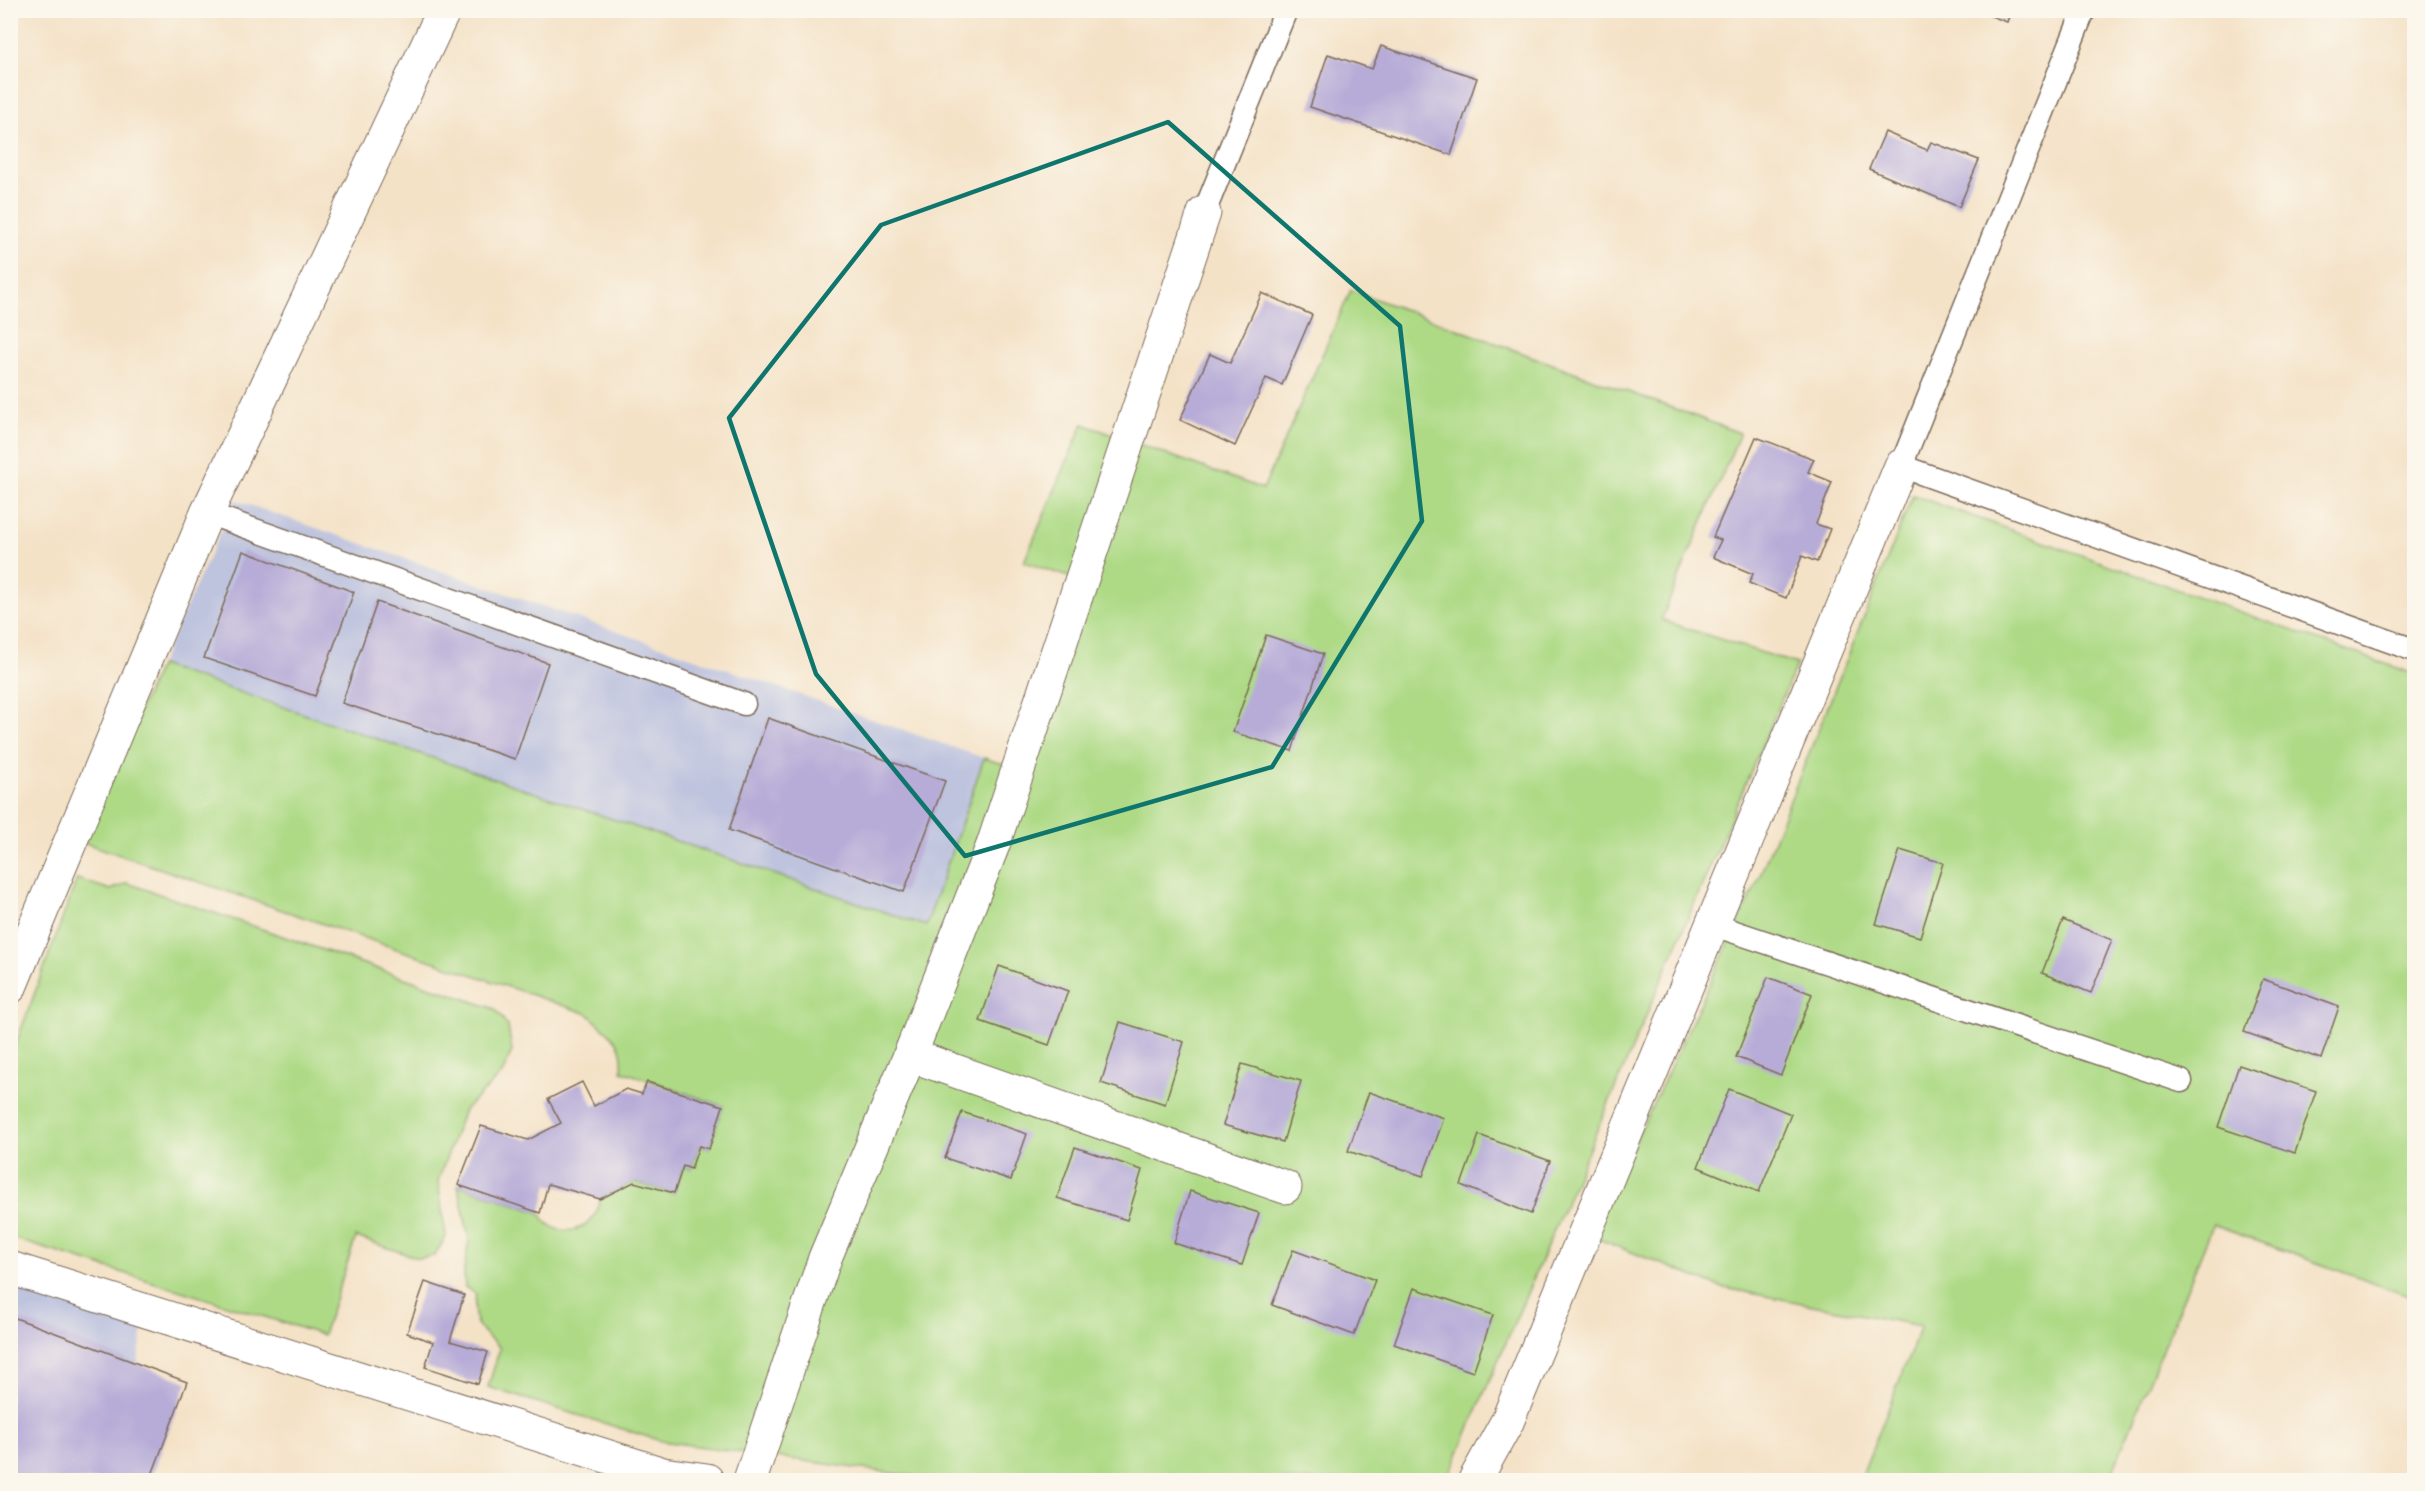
<svg xmlns="http://www.w3.org/2000/svg" width="2425" height="1491" viewBox="0 0 2425 1491" font-family="Dekko,sans-serif">
<style>
.industrial{fill:#bec3de}
.green{fill:#aeda86;stroke:#748252;stroke-width:1.5}
.building{fill:#b7acd7}
.lines{fill:none;stroke-linecap:round;stroke-linejoin:round}
.lane-casing{stroke:#7c6a59;stroke-width:25}
.street-casing{stroke:#7c6a59;stroke-width:35}
.secondary-casing{stroke:#7c6a59;stroke-width:35}
.lane{stroke:#fff;stroke-width:22}
.street{stroke:#fff;stroke-width:33}
.secondary{stroke:#fff;stroke-width:33}
.marked{fill:none;stroke:#0f766e;stroke-width:4.5;stroke-linejoin:round}
</style>
<rect width="100%" height="100%" fill="#fbf7ec"/>
<filter id="ink" filterUnits="userSpaceOnUse"><feTurbulence type="fractalNoise" baseFrequency=".0167" numOctaves="2"/><feDisplacementMap in="SourceGraphic" scale="12" xChannelSelector="R" yChannelSelector="G"/><feConvolveMatrix kernelMatrix="1 2 1 2 8 2 1 2 1" color-interpolation-filters="sRGB"/></filter>
<filter id="wash" filterUnits="userSpaceOnUse"><feTurbulence type="fractalNoise" baseFrequency=".008" numOctaves="4" result="noise"/><feDisplacementMap in="SourceGraphic" scale="24" xChannelSelector="R" yChannelSelector="G"/><feGaussianBlur stdDeviation="1.35" result="paint"/><feColorMatrix in="noise" values="0 0 0 0 0 0 0 0 0 0 0 0 0 0 0 0 0 1.4 0 .05"/><feComposite in="paint" operator="in"/></filter>
<g filter="url(#wash)">
<rect width="100%" height="100%" fill="#f4e2c7"/>
<!-- industrial -->
<g class="industrial">
<path d="M235 500 984 758 926 926 160 665Z"/>
<path d="M11 1259 147 1303 120 1480H11Z"/>
</g>
<!-- green -->
<g class="green">
<path d="M1351 290 1740 433 1661 620 1797 664 1447 1480H942L661 1441 488 1387 500 1348C478 1327 471 1326 476 1294L465 1287 464 1271 469 1239 458 1185 540 1213C555 1244 597 1231 600 1199L634 1182 674 1193 683 1166 691 1169 699 1146 709 1149 723 1106 622 1071C625 1039 609 1035 588 1014L79 841 160 665 926 926 984 758 1009 766 1072 578 1024 562 1083 424 1263 489Z"/>
<path d="M1913 495 2414 674V1298L2213 1225 2109 1480H1860L1921 1326 1720 1287 1591 1236 1756 885Z"/>
<path d="M77 879 111 890 127 883 495 1009 508 1026 512 1051 502 1074 464 1110 438 1181 446 1237 434 1256 418 1258 356 1237 323 1335 11 1238V1057Z"/>
</g>
<g id="blocks">
<!-- building -->
<g class="building">
<path d="M1975 10H2011L2007 22Z"/>
<path d="M1381 46 1477 78 1451 155 1310 107 1328 54 1372 69Z"/>
<path d="M1885 132 1927 150 1931 142 1979 160 1959 207 1869 169Z"/>
<path d="M1262 293 1312 315 1282 385 1266 378 1235 446 1180 420 1210 354 1230 363Z"/>
<path d="M1756 437 1814 459 1808 472 1832 482 1816 524 1830 529 1817 562 1802 556 1786 598 1749 583 1753 574 1713 557 1721 540 1713 537Z"/>
<path d="M243 551 354 592 315 696 204 658Z"/>
<path d="M377 602 548 663 515 759 342 703Z"/>
<path d="M1266 635 1323 654 1292 751 1233 732Z"/>
<path d="M768 718 945 781 904 892 729 830Z"/>
<path d="M1900 850 1943 863 1920 937 1876 924Z"/>
<path d="M2063 920 2112 940 2091 993 2042 973Z"/>
<path d="M999 966 1068 991 1049 1045 980 1021Z"/>
<path d="M1768 977 1812 994 1781 1075 1736 1057Z"/>
<path d="M2263 979 2339 1007 2321 1059 2244 1032Z"/>
<path d="M1120 1022 1184 1042 1165 1104 1101 1083Z"/>
<path d="M1242 1064 1301 1081 1283 1142 1223 1125Z"/>
<path d="M2239 1065 2316 1091 2295 1153 2218 1127Z"/>
<path d="M582 1082 594 1106 626 1089 642 1094 647 1082 723 1106 709 1149 699 1146 691 1169 683 1166 674 1193 634 1182 600 1199 548 1184 540 1213 458 1185 481 1126 528 1140 561 1123 548 1099Z"/>
<path d="M1729 1089 1791 1114 1759 1192 1698 1167Z"/>
<path d="M1369 1092 1444 1118 1423 1176 1348 1151Z"/>
<path d="M962 1112 1027 1134 1011 1180 945 1158Z"/>
<path d="M1479 1135 1550 1161 1531 1214 1461 1185Z"/>
<path d="M1075 1147 1142 1170 1127 1220 1057 1198Z"/>
<path d="M1190 1191 1259 1213 1242 1265 1174 1243Z"/>
<path d="M1293 1250 1375 1280 1354 1335 1272 1305Z"/>
<path d="M425 1282 464 1295 450 1341 488 1352 478 1384 425 1367 433 1342 407 1333Z"/>
<path d="M1414 1288 1493 1315 1473 1372 1394 1344Z"/>
<path d="M10 1316 187 1382 150 1480H10Z"/>
</g>
</g>
</g>
<g filter="url(#ink)">
<use href="#blocks" fill-opacity="0" stroke="#7c6a59" stroke-width="1.5"/>
<g class="lines">
<defs>
<g id="lane">
<path d="M2084 10 1901 466 2414 650"/>
<path d="M1204 213 1286 10"/>
<path d="M207 513 744 704"/>
<path d="M1711 924 2181 1081"/>
</g>
<g id="street">
<path d="M910 1055 1285 1187"/>
<path d="M10 1268 663 1474 707 1480"/>
<path d="M750 1480 825 1258 910 1055 993 845 1204 213"/>
<path d="M1475 1480 1507 1422 1901 466"/>
</g>
<path id="secondary" d="M10 987 207 513 444 10"/>
</defs>
<!-- lane casing -->
<use href="#lane" class="lane-casing"/>
<!-- street casing -->
<use href="#street" class="street-casing"/>
<!-- secondary casing -->
<use href="#secondary" class="secondary-casing"/>
<!-- lane -->
<use href="#lane" class="lane"/>
<!-- street -->
<use href="#street" class="street"/>
<!-- secondary -->
<use href="#secondary" class="secondary"/>
</g>
</g>
<!-- marked area -->
<path class="marked" d="M1168 122 1400 326 1422 521 1272 767 965 856 816 674 729 418 881 225Z"/>
<!-- margin -->
<rect width="2425" height="1491" fill="none" stroke="#fbf7ec" stroke-width="36"/>
</svg>
